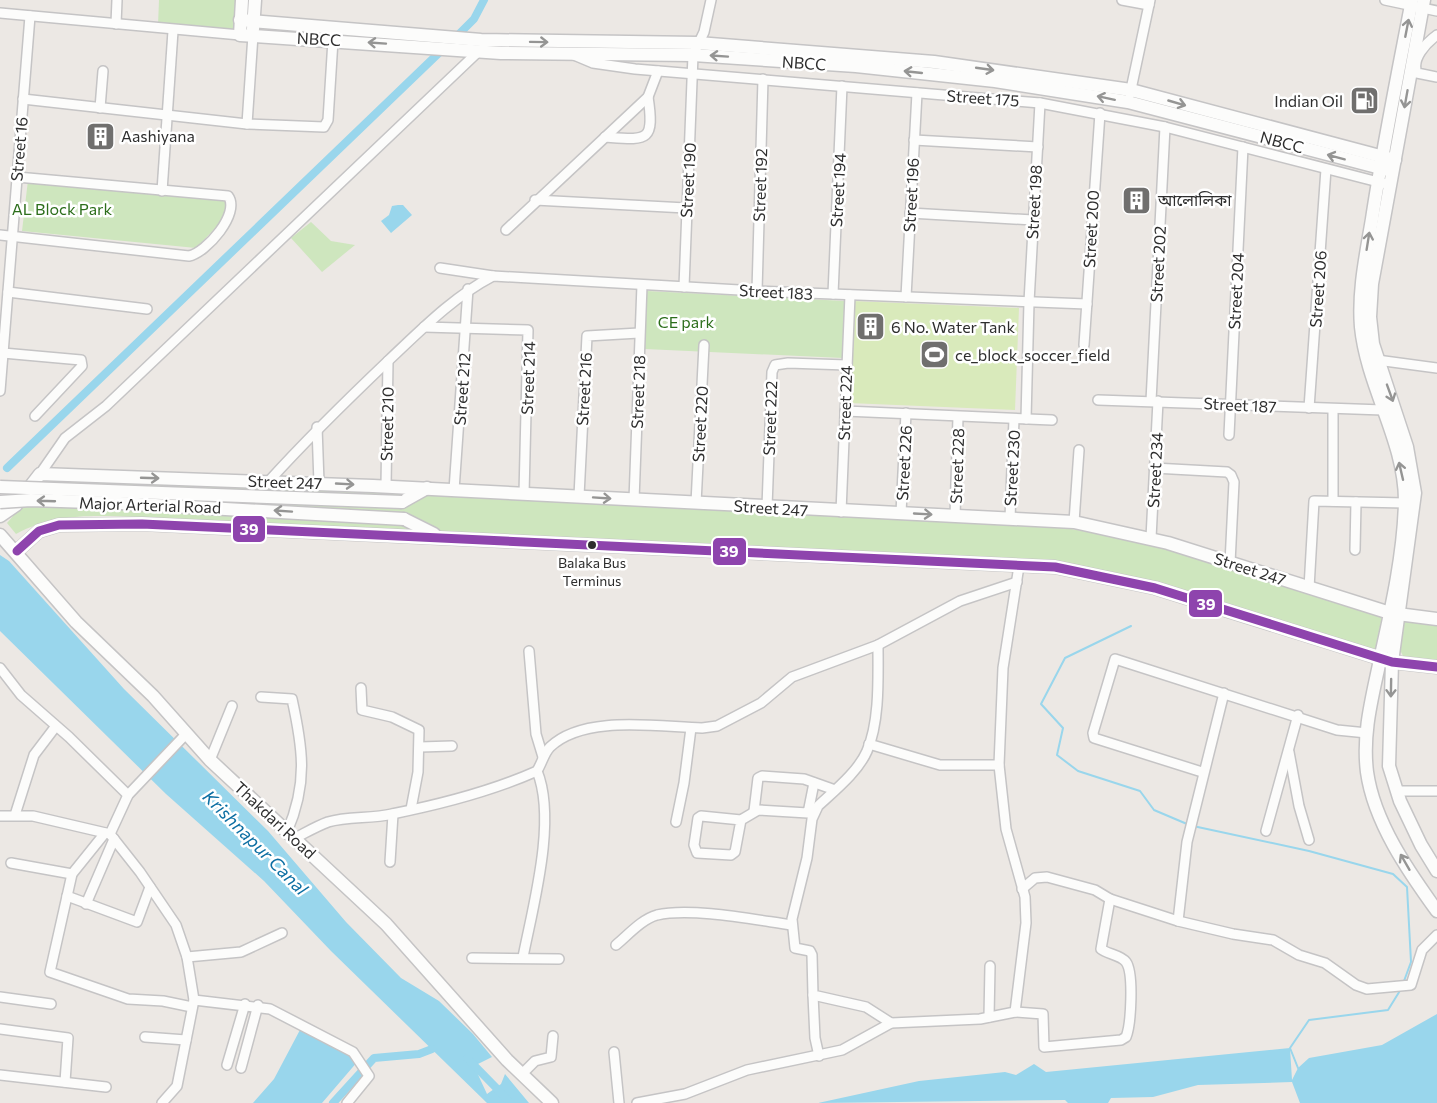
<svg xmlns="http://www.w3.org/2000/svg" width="1437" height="1103" viewBox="0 0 1437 1103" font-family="Commissioner,'Noto Sans Bengali',sans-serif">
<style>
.green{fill:#cee6be}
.pitch{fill:#d9eabb}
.water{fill:#99d6ec}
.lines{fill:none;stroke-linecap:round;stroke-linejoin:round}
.stream{stroke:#99d6ec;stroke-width:2}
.canal{stroke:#99d6ec;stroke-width:8}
.minor-casing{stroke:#c5c4c5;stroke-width:12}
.tertiary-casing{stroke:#c5c4c5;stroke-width:15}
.minor{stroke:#fcfcfb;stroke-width:9}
.tertiary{stroke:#fcfcfb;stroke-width:12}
.tertiary-bridge-casing{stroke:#c5c4c5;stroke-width:15;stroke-linecap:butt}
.tertiary-bridge{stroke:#fcfcfb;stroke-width:12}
.bus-1-casing{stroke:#fff;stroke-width:14}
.bus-1{stroke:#8e44ad;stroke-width:9}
.oneway{stroke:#959594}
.bus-dot{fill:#2e2e2e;stroke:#fff;stroke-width:2}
.labels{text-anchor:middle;stroke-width:5;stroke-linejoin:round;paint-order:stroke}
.bus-label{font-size:14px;fill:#2e2e2e;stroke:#fff}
.street-label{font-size:16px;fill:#2e2e2e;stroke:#fff}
.poi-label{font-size:16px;fill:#2e2e2e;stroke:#fff;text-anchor:start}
.park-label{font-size:16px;fill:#2c6e1b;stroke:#fff}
.water-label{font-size:18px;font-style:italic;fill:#0d6fa3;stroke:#fff}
.line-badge{stroke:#fff;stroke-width:2}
.badge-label{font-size:16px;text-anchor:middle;font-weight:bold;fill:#fff}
</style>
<rect width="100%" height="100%" fill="#ece8e4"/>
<!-- green -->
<g class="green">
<path d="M159 0H238L239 33 158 25Z"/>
<path d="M28 180 226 200V217L196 248 22 231Z"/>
<path d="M311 222 331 241 355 245 322 272 291 238Z"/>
<path d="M647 291 845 301 843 358 645 349Z"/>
<path d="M62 482 436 494 1066 528 1143 542 1194 556 1382 617 1375 650 1134 577 1034 561 141 517C95 516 57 512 16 534L7 523C22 505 40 490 62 482Z"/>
<path d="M1404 621 1437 625V660L1403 656 1400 650Z"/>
</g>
<!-- pitch -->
<path class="pitch" d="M853 301 1019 308 1015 410 849 403Z"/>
<!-- water -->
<g class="water">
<path d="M398 205H403L412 215 391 233 381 221 389 215 392 206Z"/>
<path d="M0 555 9 561 124 689 268 831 346 922 401 978 439 1001 473 1034 492 1057 474 1066 487 1094 501 1084 505 1074 529 1103H487L331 951 264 881 166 794 0 631Z"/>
<path d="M1437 1014V1103H1300L1292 1082 1198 1085 1153 1097 1111 1098 1108 1103H1068L1065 1100 818 1103 919 1081 1005 1072 1016 1075 1034 1064 1046 1072 1290 1048 1292 1080 1298 1068 1309 1058 1382 1045Z"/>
<path d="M301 1028 352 1053 358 1061 322 1103H253L274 1079Z"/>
</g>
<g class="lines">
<!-- stream -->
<g class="stream">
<path d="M1131 626 1065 658 1041 704 1063 728 1057 755 1078 771 1140 791 1154 810 1187 824"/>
<path d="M1193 826 1309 851 1393 874 1407 887 1411 962 1404 981"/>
<path d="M1298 1068 1290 1048 1309 1020 1388 1010 1401 989"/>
</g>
<!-- canal -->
<g class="canal">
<path d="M453 40 474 19 484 0"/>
<path d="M7 468 443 49"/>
<path d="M467 1058 511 1103"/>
<path d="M333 1103 374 1058 419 1054 432 1049"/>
</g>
<defs>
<g id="minor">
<path d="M1122 0 1149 5"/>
<path d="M1385 0 1437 11"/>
<path d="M0 13 240 35"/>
<path d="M116 24 117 0"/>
<path d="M1437 35C1426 43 1411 59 1417 73L1437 77"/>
<path d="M574 55 593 63 635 69 1040 103 1165 127 1390 185"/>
<path d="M1130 94 1150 0"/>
<path d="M23 99 247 124 324 127 328 120 333 40"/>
<path d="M100 108 103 71"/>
<path d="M247 124 253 35"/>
<path d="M605 137C647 140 655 143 648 97"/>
<path d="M914 140 1038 147"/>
<path d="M162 191 173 31"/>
<path d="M535 200 686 208"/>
<path d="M910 213 1033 220"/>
<path d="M506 230 648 97 658 71"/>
<path d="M0 235 189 256C206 253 241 213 228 196L17 177"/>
<path d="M440 268 493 276"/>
<path d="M684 287 693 55 704 32 711 0"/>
<path d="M757 291 763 79"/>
<path d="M8 292 147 309"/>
<path d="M833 294 842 86"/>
<path d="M906 297 917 93"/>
<path d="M424 327 528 330 524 494"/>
<path d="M1084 345 1100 113"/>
<path d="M3 353 81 360 82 366 35 416"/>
<path d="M1377 360 1437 368"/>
<path d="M0 391 30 16"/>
<path d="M1098 400 1383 410"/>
<path d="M1151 401 1165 127"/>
<path d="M1309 408 1326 169"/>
<path d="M1333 409V501"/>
<path d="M845 411 1052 420"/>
<path d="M1026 419 1029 302 1040 103"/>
<path d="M317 427 319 483"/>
<path d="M1229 435 1243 147"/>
<path d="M1154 468 1227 472 1231 475 1234 482 1230 563"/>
<path d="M40 474 65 438 106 406 479 51"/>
<path d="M269 481C308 438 348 399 389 360 422 329 453 297 493 276L757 291 1087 304"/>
<path d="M386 486 388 361"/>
<path d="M454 490 468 289"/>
<path d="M579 496 587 336 639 333"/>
<path d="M634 500 642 285"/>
<path d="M696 503 704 345"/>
<path d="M767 507 772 372 775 365 788 363 847 365"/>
<path d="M841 512 850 295"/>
<path d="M901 513 906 413"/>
<path d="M955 516 958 417"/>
<path d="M1010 518 1014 419"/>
<path d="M1074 522 1079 450"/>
<path d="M1151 538 1158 401"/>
<path d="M1355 550 1356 502"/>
<path d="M1309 588 1314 501 1405 503"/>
<path d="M878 645C878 677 880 721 867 751 858 772 834 791 818 806L812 819 807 858 792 919 795 948 810 951 812 955 813 995 866 1007 891 1023"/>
<path d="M529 651 536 734 543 757"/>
<path d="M0 668 21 695 69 737 128 795"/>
<path d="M361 688 362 710 392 717 419 730 418 772 411 809"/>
<path d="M261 697 292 699C303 749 308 783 287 832"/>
<path d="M869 744 940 765H999"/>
<path d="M420 747 452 746"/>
<path d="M1289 752 1299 806 1309 840"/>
<path d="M210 760 232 706"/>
<path d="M1202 772 1094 738 1093 733 1115 659 1337 730 1367 733"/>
<path d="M1397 791H1437"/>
<path d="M754 811 758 778 762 776 804 779 835 790"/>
<path d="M15 815 34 755 56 726"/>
<path d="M0 816H33L110 834 140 872 176 925 187 957 194 1000 177 1086 162 1103"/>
<path d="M741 820 701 816 698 818 694 845 697 853 731 855 735 852 741 820 758 810 808 813 814 783"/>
<path d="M676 822 684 783 691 728"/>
<path d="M1266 831 1298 715"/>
<path d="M105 833 72 874 50 972 128 999 163 1001 192 1007"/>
<path d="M110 834 128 795 187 733"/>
<path d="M295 838C305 833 317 826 328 822 348 816 371 819 392 814 442 804 490 792 537 771 542 763 544 753 550 747 584 714 659 727 702 728L717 726 761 703 792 677 878 645 960 601 1017 582"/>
<path d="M390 862 393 814"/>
<path d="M11 863 72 874"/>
<path d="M1022 889 1035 878 1047 877 1095 890 1110 899 1178 921 1233 934 1273 940 1299 955 1325 963 1356 985 1367 989 1411 985 1422 950 1437 935"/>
<path d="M67 896 137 922 150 887"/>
<path d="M86 904 114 839"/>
<path d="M1178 921 1187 842 1224 693"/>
<path d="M616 945C628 935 642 919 657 915 691 907 756 920 792 925"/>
<path d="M187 957 241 952 282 933"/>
<path d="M523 957C533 906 557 820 537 771"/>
<path d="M472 958 559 959"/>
<path d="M813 995 815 1038 819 1056"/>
<path d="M0 997 51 1004"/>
<path d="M194 1000 270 1009 353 1052 369 1076 347 1103"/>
<path d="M1015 1012 1043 1014 1044 1047 1121 1040 1126 1037C1131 1025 1134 973 1126 962 1121 955 1107 954 1101 949L1110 899"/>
<path d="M989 1017 990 966"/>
<path d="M0 1029 68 1038 65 1082"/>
<path d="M145 1037 186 1040"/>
<path d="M614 1052 619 1103"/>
<path d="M227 1065 245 1004"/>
<path d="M241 1068 258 1005"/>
<path d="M523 1073 535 1061 551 1057 553 1036"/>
<path d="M0 1075 106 1087"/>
<path d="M637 1103 685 1094 747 1070 842 1050 891 1023 980 1019 1015 1012 1026 923 1025 897 1006 829 999 765 1003 668 1019 566"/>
</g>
<g id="tertiary">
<path d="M242 0 240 35 501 53 693 55 856 66 995 81 1128 102 1392 171"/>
<path d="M1412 0C1398 73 1383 146 1372 219 1366 255 1358 291 1361 327 1367 387 1405 441 1405 501 1404 552 1392 606 1381 655 1373 695 1362 731 1367 772 1374 822 1408 871 1437 911"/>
<path d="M1424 0 1372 284 1370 317 1373 344 1407 447 1415 493 1392 662 1389 766 1400 801 1421 845 1437 871"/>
<path d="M240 20 481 40 698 43 934 62 1131 90 1395 160"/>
<path d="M253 29 255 0"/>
<path d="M402 502 427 488"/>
<path d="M0 516 16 505 40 474 373 486 1074 522 1168 543 1390 613 1437 619"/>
<path d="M404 519 434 534"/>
<path d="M0 535 76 622 153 696 210 760 386 924 507 1060 552 1103"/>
<path d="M17 551 39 531 59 525 142 524 1055 567 1155 588 1392 662 1437 667"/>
</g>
</defs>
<!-- minor casing -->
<use href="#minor" class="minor-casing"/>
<!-- tertiary casing -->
<use href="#tertiary" class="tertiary-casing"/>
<!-- minor -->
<use href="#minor" class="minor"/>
<!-- tertiary -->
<use href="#tertiary" class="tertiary"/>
<defs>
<g id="tertiary-bridge">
<path d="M0 487 402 502"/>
<path d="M0 502 31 500 120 503 404 519"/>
</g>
</defs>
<!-- tertiary-bridge casing -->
<use href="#tertiary-bridge" class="tertiary-bridge-casing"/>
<!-- tertiary-bridge -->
<use href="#tertiary-bridge" class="tertiary-bridge"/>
<defs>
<path id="bus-1" d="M17 551 39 531 59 525 142 524 1055 567 1155 588 1392 662 1437 667"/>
</defs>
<!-- bus-1 casing -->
<use href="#bus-1" class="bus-1-casing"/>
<!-- bus-1 -->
<use href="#bus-1" class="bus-1"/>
</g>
<!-- one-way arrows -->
<defs><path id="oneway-shaft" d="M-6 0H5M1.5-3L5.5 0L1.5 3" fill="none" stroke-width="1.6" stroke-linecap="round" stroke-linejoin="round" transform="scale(1.5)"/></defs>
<g class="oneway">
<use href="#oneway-shaft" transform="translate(1407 28) rotate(-79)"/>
<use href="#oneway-shaft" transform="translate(539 42) rotate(1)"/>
<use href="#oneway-shaft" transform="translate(377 43) rotate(-176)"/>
<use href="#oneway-shaft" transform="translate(719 56) rotate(-176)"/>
<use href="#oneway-shaft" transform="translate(985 69) rotate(8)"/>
<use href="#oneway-shaft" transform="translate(913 72) rotate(-174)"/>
<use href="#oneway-shaft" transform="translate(1106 98) rotate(-168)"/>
<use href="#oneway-shaft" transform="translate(1406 99) rotate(100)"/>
<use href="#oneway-shaft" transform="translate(1177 103) rotate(16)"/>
<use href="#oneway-shaft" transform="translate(1336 157) rotate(-165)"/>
<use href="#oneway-shaft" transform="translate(1368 241) rotate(-81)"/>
<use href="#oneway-shaft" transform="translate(1390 393) rotate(70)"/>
<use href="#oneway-shaft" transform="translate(1401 471) rotate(-103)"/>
<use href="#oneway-shaft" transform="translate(150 478) rotate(2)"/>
<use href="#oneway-shaft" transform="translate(345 484) rotate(3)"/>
<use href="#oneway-shaft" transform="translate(602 498) rotate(4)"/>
<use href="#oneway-shaft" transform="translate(46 501) rotate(-178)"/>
<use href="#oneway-shaft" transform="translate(283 511) rotate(-176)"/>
<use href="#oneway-shaft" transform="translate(923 514) rotate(3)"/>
<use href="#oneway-shaft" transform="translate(1391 688) rotate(91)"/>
<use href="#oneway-shaft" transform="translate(1405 862) rotate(-120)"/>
</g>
<!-- icons -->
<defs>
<symbol id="fuel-square" viewBox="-11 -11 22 22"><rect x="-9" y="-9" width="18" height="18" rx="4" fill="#706f6e" stroke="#fff"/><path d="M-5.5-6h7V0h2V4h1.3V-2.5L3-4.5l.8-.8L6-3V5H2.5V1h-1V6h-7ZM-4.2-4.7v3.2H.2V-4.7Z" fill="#fff"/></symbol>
<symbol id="building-square" viewBox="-11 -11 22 22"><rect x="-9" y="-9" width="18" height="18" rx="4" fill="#706f6e" stroke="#fff"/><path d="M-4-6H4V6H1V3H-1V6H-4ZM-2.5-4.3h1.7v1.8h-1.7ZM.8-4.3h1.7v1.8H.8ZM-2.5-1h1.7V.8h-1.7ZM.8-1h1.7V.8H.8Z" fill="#fff"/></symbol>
<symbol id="stadium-square" viewBox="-11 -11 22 22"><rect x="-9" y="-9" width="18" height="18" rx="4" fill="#706f6e" stroke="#fff"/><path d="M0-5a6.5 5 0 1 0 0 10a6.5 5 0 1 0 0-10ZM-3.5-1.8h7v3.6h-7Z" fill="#fff"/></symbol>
</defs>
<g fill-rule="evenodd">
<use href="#fuel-square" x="1348" y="84" width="33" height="33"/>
<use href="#building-square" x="84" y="120" width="33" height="33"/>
<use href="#building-square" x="1120" y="184" width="33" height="33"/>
<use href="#building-square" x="854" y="310" width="33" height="33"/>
<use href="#stadium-square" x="918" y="338" width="33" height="33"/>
</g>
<!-- markers -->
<circle class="bus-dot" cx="592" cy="545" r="5"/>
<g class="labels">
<!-- bus labels -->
<g class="bus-label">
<text x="592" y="568">Balaka Bus<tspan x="592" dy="18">Terminus</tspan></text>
</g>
<!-- street labels -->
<g class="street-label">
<text transform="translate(319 39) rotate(3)" y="6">NBCC</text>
<text transform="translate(804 63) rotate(4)" y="6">NBCC</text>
<text transform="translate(983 98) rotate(4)" y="6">Street 175</text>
<text transform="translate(1282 142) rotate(15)" y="6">NBCC</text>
<text transform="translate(19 149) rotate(-85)" y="6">Street 16</text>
<text transform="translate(688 180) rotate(-87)" y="6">Street 190</text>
<text transform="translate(760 185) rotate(-88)" y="6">Street 192</text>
<text transform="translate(838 190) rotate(-87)" y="6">Street 194</text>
<text transform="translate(911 195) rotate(-87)" y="6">Street 196</text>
<text transform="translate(1034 202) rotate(-87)" y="6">Street 198</text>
<text transform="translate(1091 229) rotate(-87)" y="6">Street 200</text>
<text transform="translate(1158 264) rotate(-87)" y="6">Street 202</text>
<text transform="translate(1318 289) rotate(-86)" y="6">Street 206</text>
<text transform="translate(1236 291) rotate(-87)" y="6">Street 204</text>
<text transform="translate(776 292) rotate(3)" y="6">Street 183</text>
<text transform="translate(528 378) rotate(-88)" y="6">Street 214</text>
<text transform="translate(462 389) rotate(-86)" y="6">Street 212</text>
<text transform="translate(584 389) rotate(-87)" y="6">Street 216</text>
<text transform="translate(638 392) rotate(-88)" y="6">Street 218</text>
<text transform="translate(845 403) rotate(-88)" y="6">Street 224</text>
<text transform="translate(1240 405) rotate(3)" y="6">Street 187</text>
<text transform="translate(770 418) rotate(-88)" y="6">Street 222</text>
<text transform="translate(387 424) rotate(-89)" y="6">Street 210</text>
<text transform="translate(700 424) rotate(-87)" y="6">Street 220</text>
<text transform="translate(904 463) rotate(-87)" y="6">Street 226</text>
<text transform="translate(957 466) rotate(-88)" y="6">Street 228</text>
<text transform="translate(1012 468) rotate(-87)" y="6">Street 230</text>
<text transform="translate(1155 470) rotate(-87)" y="6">Street 234</text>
<text transform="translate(285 482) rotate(2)" y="6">Street 247</text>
<text transform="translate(150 505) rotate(2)" y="6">Major Arterial Road</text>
<text transform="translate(771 508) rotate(4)" y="6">Street 247</text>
<text transform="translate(1250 569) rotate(18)" y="6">Street 247</text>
<text transform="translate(275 820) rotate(43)" y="6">Thakdari Road</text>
</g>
<!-- poi labels -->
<g class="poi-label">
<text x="1343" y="107" text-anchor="end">Indian Oil</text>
<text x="121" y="142">Aashiyana</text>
<text x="1158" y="206">আলোলিকা</text>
<text x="891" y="333">6 No. Water Tank</text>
<text x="955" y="361">ce_block_soccer_field</text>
</g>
<!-- park labels -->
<g class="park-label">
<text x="62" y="215">AL Block Park</text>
<text x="686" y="328">CE park</text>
</g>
<!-- water labels -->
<g class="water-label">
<text transform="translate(255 843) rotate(45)" y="6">Krishnapur Canal</text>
</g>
</g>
<g class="line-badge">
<rect x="232" y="515" width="34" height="28" rx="6" fill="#8e44ad"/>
<rect x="712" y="537" width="35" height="29" rx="6" fill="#8e44ad"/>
<rect x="1188" y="589" width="35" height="29" rx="6" fill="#8e44ad"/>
</g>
<g class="badge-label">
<text x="249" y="535">39</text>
<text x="729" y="557">39</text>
<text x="1206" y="610">39</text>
</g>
</svg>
